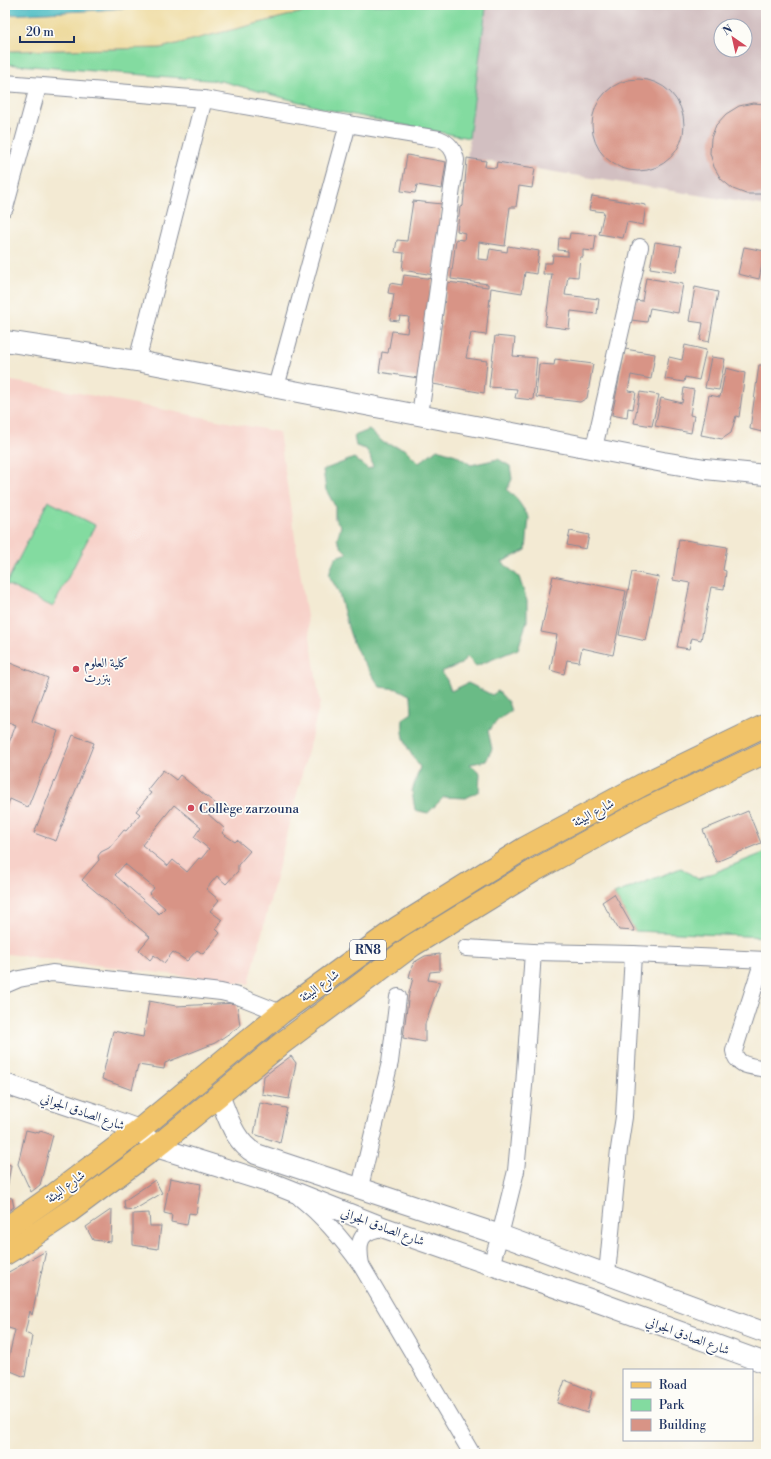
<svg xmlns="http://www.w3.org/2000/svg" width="771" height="1459" viewBox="0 0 771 1459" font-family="'Libre Bodoni',Amiri,serif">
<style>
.built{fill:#f7d1c9}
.industrial{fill:#d2bfc1;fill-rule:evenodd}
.green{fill:#83dba0;stroke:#4f857f}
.forest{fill:#6abb86;stroke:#427572}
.sand{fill:#eeda9e;stroke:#84847e}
.water{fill:#4fbec4;stroke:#357691}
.building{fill:#d89486;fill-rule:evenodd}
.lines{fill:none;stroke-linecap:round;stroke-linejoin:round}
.minor-casing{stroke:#878c98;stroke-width:18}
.tertiary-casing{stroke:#878c98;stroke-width:22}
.primary-casing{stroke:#878c98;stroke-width:24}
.minor{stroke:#fff;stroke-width:16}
.tertiary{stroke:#fff;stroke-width:20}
.primary{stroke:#f1c369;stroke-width:22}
.poi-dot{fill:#d1495b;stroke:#fdfcf7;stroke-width:1.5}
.labels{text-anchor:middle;stroke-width:3.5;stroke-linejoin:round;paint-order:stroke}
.shield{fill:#fdfcf7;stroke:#5f6c8c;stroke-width:1}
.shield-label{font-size:12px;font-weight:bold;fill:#1b2f5e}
.poi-label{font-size:13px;fill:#1b2f5e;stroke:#fdfcf7;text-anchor:start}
.street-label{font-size:13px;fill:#1b2f5e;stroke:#fdfcf7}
</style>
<rect width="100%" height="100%" fill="#fdfcf7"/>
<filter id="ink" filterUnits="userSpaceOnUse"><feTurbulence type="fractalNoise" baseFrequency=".025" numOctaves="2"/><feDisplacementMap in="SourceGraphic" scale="8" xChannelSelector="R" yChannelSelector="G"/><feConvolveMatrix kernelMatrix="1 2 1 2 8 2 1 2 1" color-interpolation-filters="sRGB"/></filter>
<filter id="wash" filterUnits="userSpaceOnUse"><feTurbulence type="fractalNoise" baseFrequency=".012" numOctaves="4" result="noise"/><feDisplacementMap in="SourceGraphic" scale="16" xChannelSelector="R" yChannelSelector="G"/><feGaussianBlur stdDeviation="0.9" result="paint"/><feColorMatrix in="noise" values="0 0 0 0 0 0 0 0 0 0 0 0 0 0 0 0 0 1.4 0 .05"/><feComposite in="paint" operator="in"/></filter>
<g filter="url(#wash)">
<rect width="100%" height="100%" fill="#f3ead3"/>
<!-- built -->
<path class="built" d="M5 380 48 387 279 432 320 703 249 984 7 954 5 956Z"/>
<!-- industrial -->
<path class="industrial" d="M490 5H766V206L467 158 486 8ZM721 26H745V50H721Z"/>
<!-- green -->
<g class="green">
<path d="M330 5H490L486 8 469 138 329 110 221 81 5 64V51L160 48Z"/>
<path d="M48 501 95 525 53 607 6 584Z"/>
<path d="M766 852V937L635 931 614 894 681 868 698 879Z"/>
</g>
<!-- forest -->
<path class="forest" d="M369 430 384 443 405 449 419 463 437 449 456 455 471 465 498 459 510 466 512 479 507 490 516 498 529 517 526 550 502 562 519 577 527 601V621L518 649 476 666 467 657 461 664 441 672 447 680 451 691 468 683 492 695 498 691 508 702 511 711 498 720 488 731 492 749 486 761 470 764 480 773 479 791 466 798 444 797 428 813 415 810 412 791 420 767C408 750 401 740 403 719L412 713 411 696 398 689 380 687C372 674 362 661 355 647 348 631 345 614 340 597 335 577 322 582 336 557L347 553 341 547 337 539 341 526 335 519V506L326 490 323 470 354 458 368 469 373 467 370 456 366 449 356 446 354 436Z"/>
<!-- sand -->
<path class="sand" d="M154 5H330L160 48 5 51V15L101 10Z"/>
<!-- water -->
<path class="water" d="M5 5H154L101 10 5 15Z"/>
<g id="blocks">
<!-- building -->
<g class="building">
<circle cx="638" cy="125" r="46"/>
<path d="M753 103 766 104V193L762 194H746L733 189 721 179 714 167 710 153 711 138 716 125 726 114 739 106Z"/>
<path d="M5 128 11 129 6 152H5Z"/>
<path d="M407 155 446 162 442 189 417 185 415 193 401 191Z"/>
<path d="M467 158 486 161 485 167 496 168 497 162 535 168 532 188 519 186 516 207H510L505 246 479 242 478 259 488 260 490 249 507 252 508 246 539 251 536 274 525 272 522 293 491 288 486 335 471 333 466 358 487 361 484 393 433 384 447 282 488 287V284L451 279 456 239 464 240 465 233 457 231 460 207 463 206Z"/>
<path d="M592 196 646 205 643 225 627 222 623 238 599 234 604 212 589 210Z"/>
<path d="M413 201 442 204 434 275 402 270 404 253 395 252 397 240 407 241Z"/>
<path d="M570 233 596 235 594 251 583 250V257H580L578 277 568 276 565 295 599 299 597 314 571 311 569 329 545 326 552 274H543L544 263H552L553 255 568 256V251L558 250 559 238 569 239Z"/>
<path d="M655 242 681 246 676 272 650 268Z"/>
<path d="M744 247 765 251 759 279 738 274Z"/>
<path d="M404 275 433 279 418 378 379 372 382 352 388 353 392 331 407 333 409 317 400 316 399 321 390 320 394 294 388 293 390 283 402 285Z"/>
<path d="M646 278 683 284 678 313 650 308 647 322 631 320 635 300 642 301Z"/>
<path d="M695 287 718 292 709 342 700 340 703 323 689 321Z"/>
<path d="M495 336 515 338 513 356 537 358 533 400 515 398 517 389 489 387Z"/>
<path d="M685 345 706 350 699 380 685 377 684 382 665 379 669 357 682 360Z"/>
<path d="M625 349 655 354 651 379 631 375 628 391 636 392 633 409 628 408 627 418 612 415Z"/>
<path d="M711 357 725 359 719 390 705 388Z"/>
<path d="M555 359 593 364 587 398 580 402 536 397 539 364 554 365Z"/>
<path d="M759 365H766V400L762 432 750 429Z"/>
<path d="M726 368 745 373 739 417 736 416 731 433 722 439 701 435 709 395 720 397Z"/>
<path d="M684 388 694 390 690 415 694 416 691 433 655 426 661 398 682 403Z"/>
<path d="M640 392 659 395 652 426 634 423Z"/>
<path d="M570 531 589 535 586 549 567 545Z"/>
<path d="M679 539 727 547 723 570 726 571 724 589 711 587 701 640 692 638 689 649 677 647 690 583 673 580Z"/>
<path d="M632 572 659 577 646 641 619 635Z"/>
<path d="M553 576 626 591 613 655 582 648 579 662 567 660 564 674 550 670 557 635 541 632Z"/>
<path d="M10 663 48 678 32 721 58 731 28 807 10 799 5 812V753L16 725 5 721V677Z"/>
<path d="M73 735 94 743 56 841 34 833Z"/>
<path d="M163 770 176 780 180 775 216 804 208 814 225 829 222 833 235 842 237 840 250 851 238 865V871L226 884 217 876 206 889 219 900 210 911 222 920 216 929 220 933 203 954 197 950 187 961 173 952 164 963 154 955 150 960 139 950 150 937 82 880 99 860 98 856 101 852 109 848 124 830 126 831 140 814 136 811 151 793 147 790ZM174 805 201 827 194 837 209 849 201 859 199 858 187 872 173 860 168 866 142 845ZM125 864 154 888 149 894 165 908 159 914 115 875Z"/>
<path d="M748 811 761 843 716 862 703 830Z"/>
<path d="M614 894 635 931 619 930 602 902Z"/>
<path d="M440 954V971L430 972 428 980 440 982 425 1024V1042L403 1038 409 993 413 978 409 977 413 963 425 956Z"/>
<path d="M149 1001 176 1006 237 1003 240 1026 215 1043 165 1063 164 1069 138 1065 132 1090 102 1079 113 1031 143 1037Z"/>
<path d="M291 1056 296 1063 289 1099 262 1094 264 1076Z"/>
<path d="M260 1103 287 1108 280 1143 254 1134Z"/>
<path d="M26 1130 39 1133 40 1131 53 1135 40 1185 31 1192 18 1164Z"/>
<path d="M5 1164 11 1165 7 1189H5Z"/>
<path d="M170 1178 201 1184 196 1214 189 1213 187 1225 171 1222 172 1215 164 1213Z"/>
<path d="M155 1180 162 1193 134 1210 125 1209 124 1201Z"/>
<path d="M5 1197 12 1198 14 1207 5 1213Z"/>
<path d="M112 1209 111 1242 93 1240 86 1227Z"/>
<path d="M149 1213 150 1226H161L158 1249 133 1245V1214Z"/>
<path d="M46 1251 32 1315 30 1311 25 1333 32 1336 25 1377 6 1369 15 1330 5 1327V1274Z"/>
<path d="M565 1380 592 1391 587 1413 557 1403Z"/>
</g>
</g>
</g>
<g filter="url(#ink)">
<use href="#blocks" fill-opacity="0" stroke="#878c98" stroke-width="1"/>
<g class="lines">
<defs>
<g id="minor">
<path d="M5 83 204 99 348 124 276 387"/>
<path d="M348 124 439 139C449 143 454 149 456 160L420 415"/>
<path d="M5 208 38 87"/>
<path d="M137 361 204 99"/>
<path d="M594 448 640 247"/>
<path d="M466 948 533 952 633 954 766 960"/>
<path d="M763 960 734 1051C736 1067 753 1066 766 1069"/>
<path d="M5 985 19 979 52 973 221 992 238 996 281 1013"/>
<path d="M360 1187 390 1062 398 997"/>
<path d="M300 1198C324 1217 343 1240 361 1265L472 1454"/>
<path d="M361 1265C357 1242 359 1230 385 1228"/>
<path d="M491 1265 500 1235 516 1171 524 1086 533 952"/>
<path d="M607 1274 619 1149 624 1117 633 954"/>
</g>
<g id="tertiary">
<path d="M5 341 137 361 663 462 705 469 766 475"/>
<path d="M5 1084 95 1114 139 1130 156 1147 274 1184 385 1228 595 1301 766 1363"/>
<path d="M219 1095C228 1117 234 1142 256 1154L500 1235 766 1333"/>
</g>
<g id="primary">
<path d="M5 1229 55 1194 139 1130 281 1013 397 928 525 848 642 785 766 725"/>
<path d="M5 1254 15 1248 70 1211 156 1147 281 1044 413 945 535 870 648 808 766 752"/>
</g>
</defs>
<!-- minor casing -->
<use href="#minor" class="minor-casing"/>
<!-- tertiary casing -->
<use href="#tertiary" class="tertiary-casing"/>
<!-- primary casing -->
<use href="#primary" class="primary-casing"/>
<!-- minor -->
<use href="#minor" class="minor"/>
<!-- tertiary -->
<use href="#tertiary" class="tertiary"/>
<!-- primary -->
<use href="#primary" class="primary"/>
</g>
</g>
<!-- markers -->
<g class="poi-dot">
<circle cx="76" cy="669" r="4"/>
<circle cx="191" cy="808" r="4"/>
</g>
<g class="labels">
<!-- shield labels -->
<rect class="shield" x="350" y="940" width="36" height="20" rx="3"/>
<g class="shield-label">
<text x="368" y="954">RN8</text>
</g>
<!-- poi labels -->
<g class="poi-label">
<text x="84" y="667">كلية العلوم<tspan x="84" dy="15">بنزرت</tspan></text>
<text x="199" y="813">Collège zarzouna</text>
</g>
<!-- street labels -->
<g class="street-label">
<text transform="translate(593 812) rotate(-28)" y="5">شارع البيئة</text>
<text transform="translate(319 985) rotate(-36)" y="5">شارع البيئة</text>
<text transform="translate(83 1111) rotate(19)" y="5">شارع الصادق الجواني</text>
<text transform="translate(65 1186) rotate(-37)" y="5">شارع البيئة</text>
<text transform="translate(383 1226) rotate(20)" y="5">شارع الصادق الجواني</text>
<text transform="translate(688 1335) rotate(20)" y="5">شارع الصادق الجواني</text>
</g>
</g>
<!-- margin -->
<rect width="771" height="1459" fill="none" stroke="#fdfcf7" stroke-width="20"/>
<!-- legend -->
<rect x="623" y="1369" width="130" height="72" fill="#fdfcf7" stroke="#a3aaba"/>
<rect x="631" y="1382" width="20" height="6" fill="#f1c369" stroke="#a3aaba"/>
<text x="659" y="1389" font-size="12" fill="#1b2f5e">Road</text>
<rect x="631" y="1399" width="20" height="12" fill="#83dba0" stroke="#a3aaba"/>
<text x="659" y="1409" font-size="12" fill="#1b2f5e">Park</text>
<rect x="631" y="1419" width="20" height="12" fill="#d89486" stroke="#a3aaba"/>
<text x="659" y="1429" font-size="12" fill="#1b2f5e">Building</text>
<!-- north arrow -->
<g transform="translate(733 38) rotate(326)"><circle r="19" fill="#fdfcf7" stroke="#a3aaba"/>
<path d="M0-3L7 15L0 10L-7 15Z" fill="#d1495b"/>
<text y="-6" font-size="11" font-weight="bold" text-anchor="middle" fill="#1b2f5e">N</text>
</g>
<!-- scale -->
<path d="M20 36v6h54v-6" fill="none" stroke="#1b2f5e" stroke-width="2"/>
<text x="26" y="36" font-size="12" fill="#1b2f5e" stroke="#fdfcf7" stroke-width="3" paint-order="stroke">20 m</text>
</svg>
